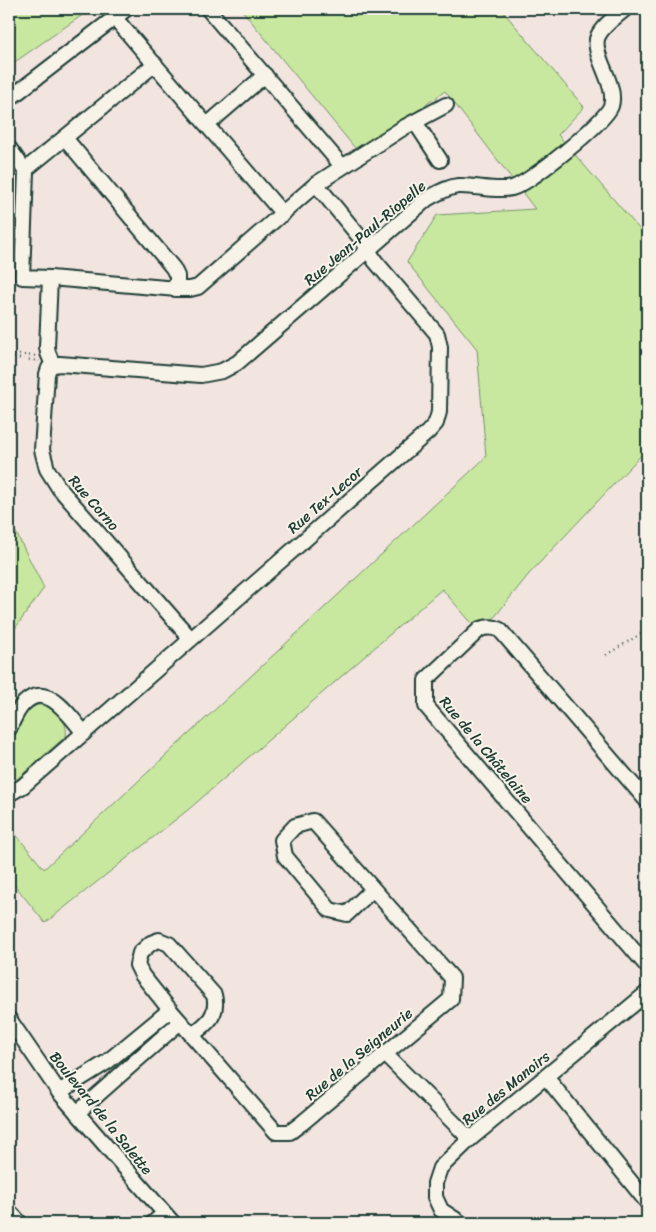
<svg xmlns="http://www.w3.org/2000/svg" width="656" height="1232" viewBox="0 0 656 1232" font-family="Sriracha,sans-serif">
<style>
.green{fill:#c8e89f;stroke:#74926a}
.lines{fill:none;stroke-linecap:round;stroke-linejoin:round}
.minor-casing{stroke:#1f3d34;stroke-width:18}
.path{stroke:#1f3d34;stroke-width:2;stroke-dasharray:1 4;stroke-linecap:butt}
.minor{stroke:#f7f3e8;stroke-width:14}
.labels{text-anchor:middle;stroke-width:4;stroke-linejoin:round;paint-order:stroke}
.street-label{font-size:15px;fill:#1f3d34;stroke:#f7f3e8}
</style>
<rect width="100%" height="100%" fill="#f2e4df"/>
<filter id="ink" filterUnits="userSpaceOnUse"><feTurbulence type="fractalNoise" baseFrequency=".02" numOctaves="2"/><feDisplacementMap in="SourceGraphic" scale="10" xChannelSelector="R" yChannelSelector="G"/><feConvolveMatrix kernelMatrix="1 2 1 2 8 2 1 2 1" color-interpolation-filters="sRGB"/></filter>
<g filter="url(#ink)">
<!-- green -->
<g class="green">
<path d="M9 9H91L9 66Z"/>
<path d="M241 9H501L584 107 558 135 647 238V449L529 574 489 624 476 628 442 589 189 809 45 923 9 878V826L44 869 486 457 477 349 407 262 437 215 535 209 445 91 359 153Z"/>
<path d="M9 519 44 588 9 637Z"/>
<path d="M37 705C52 704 69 720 66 736L9 786V746L25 714 30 709Z"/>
</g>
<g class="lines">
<defs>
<g id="minor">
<path d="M208 9 342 166"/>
<path d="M114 17 283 214"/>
<path d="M9 99 126 9"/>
<path d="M415 122 440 160"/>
<path d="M207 125 265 75"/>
<path d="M65 138 173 268 177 276V289"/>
<path d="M9 148 26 172 22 277 50 278"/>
<path d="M25 170 155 64"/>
<path d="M53 365 60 364 201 375 222 371 237 363 427 199C436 194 447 187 458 186 476 185 495 192 512 188 529 184 606 121 611 106 618 84 590 54 598 36 603 25 617 16 625 9"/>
<path d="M53 365 48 353 47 347 50 278 177 289H190L198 287 316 184 403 128 446 105"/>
<path d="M53 365 49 368 47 374 42 450 47 469 59 488 190 638"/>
<path d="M9 729C12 722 15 715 20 708 44 676 69 715 84 733"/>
<path d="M9 794 23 786 428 432 436 423 439 412 440 347 437 334 375 261 363 241 316 184"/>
<path d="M647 801 500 630C493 626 487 627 480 629L426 680V706L647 966"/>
<path d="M9 1019 59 1092 173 1223"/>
<path d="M192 1035C207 1024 219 1015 214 995L169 944 159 940 151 943 140 953 137 965 142 975 170 1010 276 1132H290L302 1123 451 999 452 978 313 821 295 826 282 840 285 856 330 910 347 914 373 889"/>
<path d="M385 1054 470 1139"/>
<path d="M546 1077 647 1202"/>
<path d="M59 1092 107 1062 170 1010"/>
<path d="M77 1113 180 1022"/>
<path d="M9 1211 20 1223"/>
<path d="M153 1223 164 1214"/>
<path d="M461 1223 441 1210 435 1197V1183L440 1168 470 1139 647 993"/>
</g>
</defs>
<!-- minor casing -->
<use href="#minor" class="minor-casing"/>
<!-- path -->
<g class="path">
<path d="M9 354 37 356"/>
<path d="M9 357 39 361"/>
<path d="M606 655 647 630"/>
</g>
<!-- minor -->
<use href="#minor" class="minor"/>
</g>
</g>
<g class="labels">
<!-- street labels -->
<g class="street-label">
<text transform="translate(365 233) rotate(-40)" y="5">Rue Jean-Paul-Riopelle</text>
<text transform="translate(325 500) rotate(-41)" y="5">Rue Tex-Lecor</text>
<text transform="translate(94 503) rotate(49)" y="5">Rue Corno</text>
<text transform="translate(486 750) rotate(50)" y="5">Rue de la Châtelaine</text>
<text transform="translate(359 1054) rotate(-40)" y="5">Rue de la Seigneurie</text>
<text transform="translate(506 1088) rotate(-39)" y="5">Rue des Manoirs</text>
<text transform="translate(101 1113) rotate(51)" y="5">Boulevard de la Salette</text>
</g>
</g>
<!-- margin -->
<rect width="656" height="1232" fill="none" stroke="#f7f3e8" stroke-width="30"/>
<rect x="15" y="15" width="626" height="1202" fill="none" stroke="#1f3d34" stroke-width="2" filter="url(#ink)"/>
</svg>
